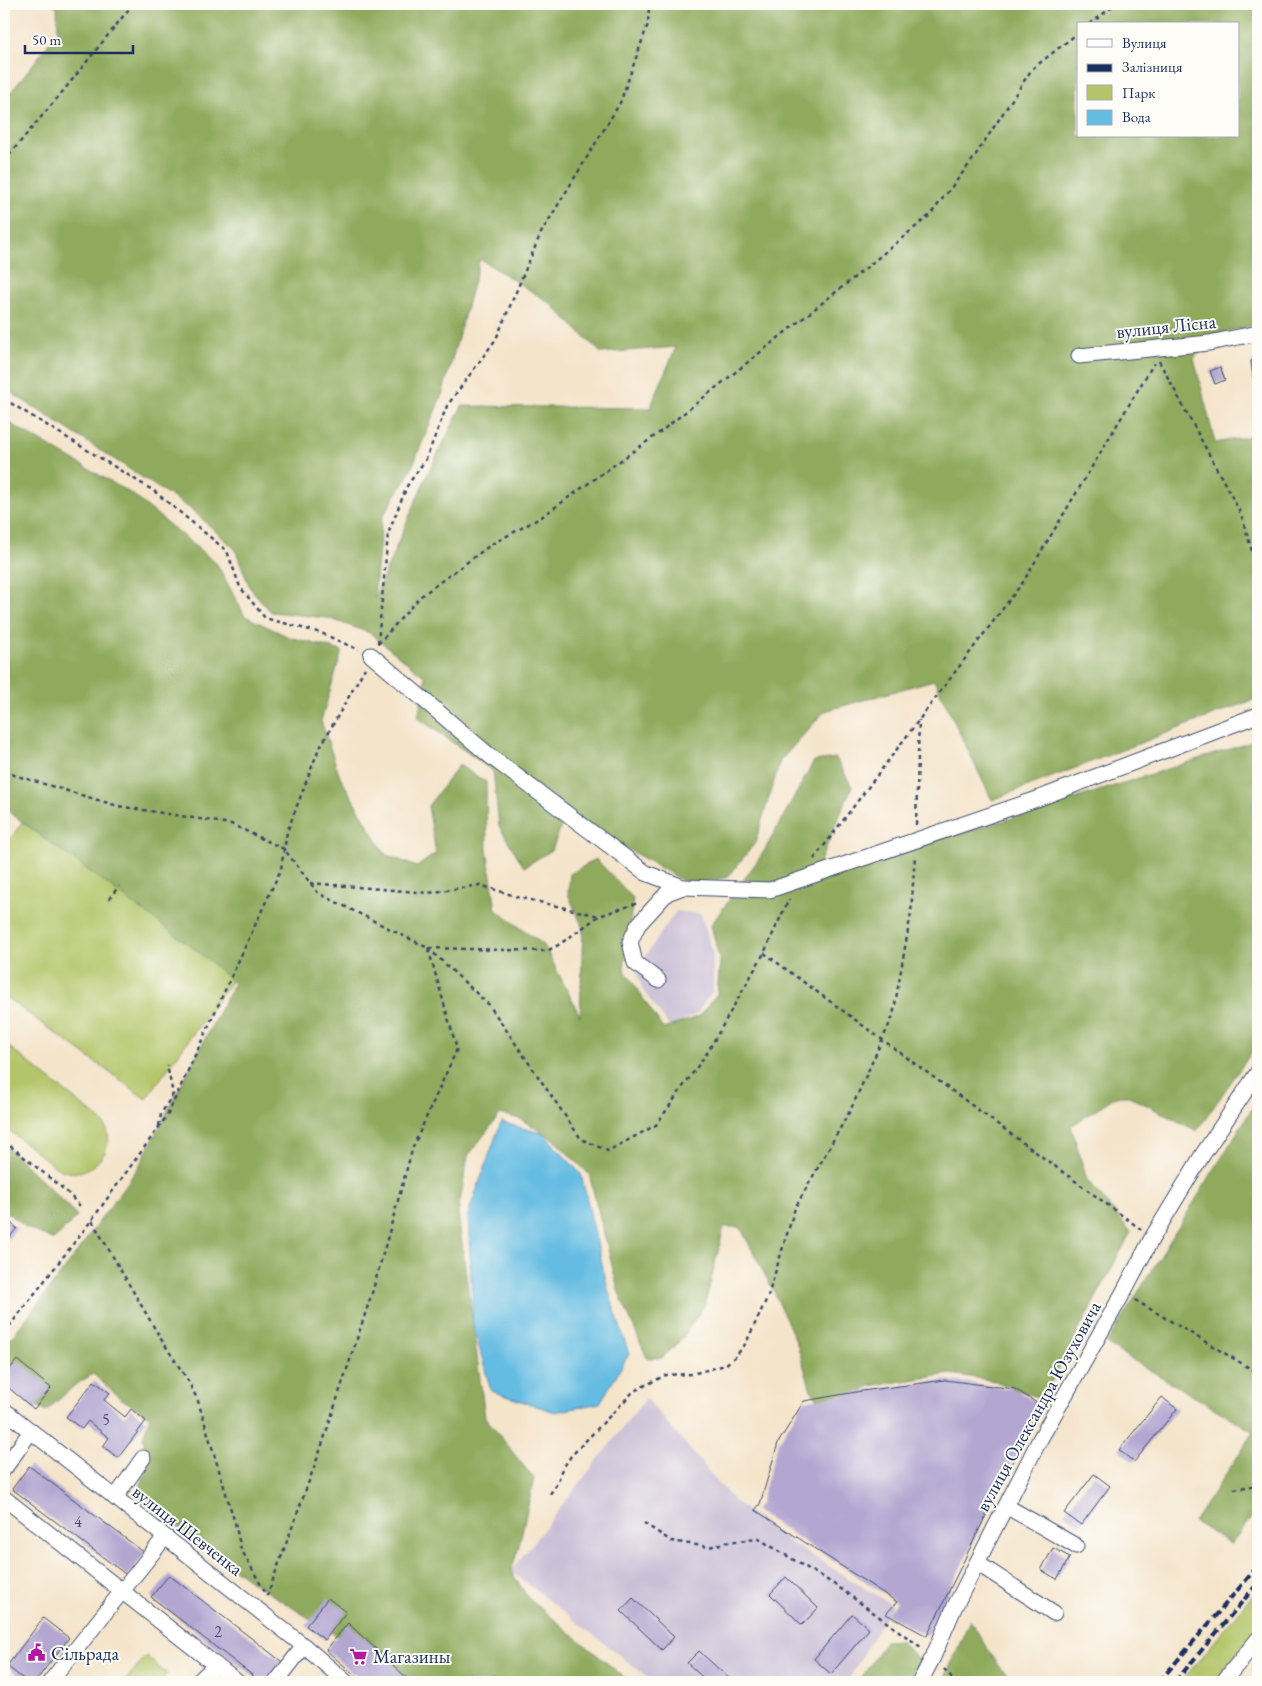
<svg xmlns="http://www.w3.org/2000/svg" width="1262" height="1686" viewBox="0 0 1262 1686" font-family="'EB Garamond',serif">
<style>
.industrial{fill:#cabfd6}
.green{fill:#b4c569;stroke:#687a64}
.forest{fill:#8faa5d;stroke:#556c5e;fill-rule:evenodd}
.water{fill:#65bce2;stroke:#4076a0}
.building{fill:#b3a7d1}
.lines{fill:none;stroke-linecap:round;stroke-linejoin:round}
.minor-casing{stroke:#3c4a6e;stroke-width:17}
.path{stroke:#3c4a6e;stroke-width:2.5;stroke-dasharray:4 4;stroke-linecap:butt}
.minor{stroke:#fff;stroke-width:15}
.rail{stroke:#1b2f5e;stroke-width:4;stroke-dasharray:8 4;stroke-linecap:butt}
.labels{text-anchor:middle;stroke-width:4;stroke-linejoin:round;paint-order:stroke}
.number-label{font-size:16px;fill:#414d7b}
.street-label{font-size:19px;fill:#1b2f5e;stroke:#fdfcf7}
.poi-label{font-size:19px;fill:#1b2f5e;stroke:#fdfcf7;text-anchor:start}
</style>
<rect width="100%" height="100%" fill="#fdfcf7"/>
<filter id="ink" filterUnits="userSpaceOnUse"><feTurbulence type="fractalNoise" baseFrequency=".02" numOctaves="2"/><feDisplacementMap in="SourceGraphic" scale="10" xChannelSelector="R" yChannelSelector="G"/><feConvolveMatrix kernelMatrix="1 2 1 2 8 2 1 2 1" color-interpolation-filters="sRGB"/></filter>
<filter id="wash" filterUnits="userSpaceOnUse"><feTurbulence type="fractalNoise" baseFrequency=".0096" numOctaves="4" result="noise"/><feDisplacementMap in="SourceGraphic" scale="20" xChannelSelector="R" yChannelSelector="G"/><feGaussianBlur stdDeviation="1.12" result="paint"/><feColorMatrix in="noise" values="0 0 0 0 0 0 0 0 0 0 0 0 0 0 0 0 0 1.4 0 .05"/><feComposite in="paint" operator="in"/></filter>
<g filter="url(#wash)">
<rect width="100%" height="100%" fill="#f4e4ca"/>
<!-- industrial -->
<g class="industrial">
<path d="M676 911 701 914 713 954V991L696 1014 670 1027 642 989 636 970Z"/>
<path d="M646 1398 734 1501 788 1541 892 1605 847 1682H654L511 1571Z"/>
</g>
<!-- green -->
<g class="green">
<path d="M22 822 235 976 146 1099 4 996V848Z"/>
<path d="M4 1043 101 1120C109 1130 111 1140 105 1152 96 1168 77 1178 59 1169 54 1167 49 1161 44 1158 31 1147 17 1137 4 1127Z"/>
<path d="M1258 1589V1629L1214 1682H1181Z"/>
<path d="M146 1656 167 1674 160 1682H124Z"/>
</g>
<!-- forest -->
<g class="forest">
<path d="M51 4H1258V324L1221 333 1194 358 1215 443 1258 435V698L992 800 934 680 825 711 780 761 755 843 728 877 690 885 566 813 552 850 524 867 499 826 493 771 418 718 425 677 370 633 328 618 271 612 250 588 235 549 191 509 4 388V101L58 32 57 7ZM1078 24H1238V136H1078ZM480 259 550 303 601 353 676 347 650 408 462 406 426 477 374 599 382 518 411 470 443 392Z"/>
<path d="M4 420 132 494 217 564 245 616 289 637 342 651 321 721 340 777 385 854 417 867 436 853 428 806 459 765 486 782 487 849 496 910 544 945 580 1016 583 928 568 894 570 874 596 859 633 898 624 969 663 1029 700 1016 717 994 720 962 711 925 763 853 814 761 836 758 852 787 815 873 1017 817 1258 740V1043L1197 1131 1129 1096H1116L1071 1126 1087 1180 1131 1232 1042 1399 995 1381 951 1374 869 1386 829 1414 811 1390 797 1344 774 1292 740 1227H724L705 1304 682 1339 662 1358H647L619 1293 589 1174 553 1139 520 1119 500 1114 468 1156 458 1213 485 1417 534 1479 518 1550 511 1571 528 1598 630 1682H393L367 1655 249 1580 137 1497 148 1464 143 1437 150 1416 120 1398 93 1374 75 1385 45 1412 4 1381V1347L67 1266 138 1168 234 983 199 952 5 809 4 811Z"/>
<path d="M1258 1099V1509L1231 1544 1194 1522 1254 1432 1106 1344Z"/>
<path d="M4 1144 66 1204 77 1217 54 1240 27 1228 4 1210Z"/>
<path d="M970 1620 999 1667 1015 1682H943Z"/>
<path d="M899 1640 921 1661 907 1682H859L885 1641Z"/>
</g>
<!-- water -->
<path class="water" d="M501 1122 544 1134 581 1174 608 1289 629 1354 600 1403 555 1412 491 1391 473 1325 468 1214Z"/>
<g id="blocks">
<!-- building -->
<g class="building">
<path d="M1258 360V377L1253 378 1251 361Z"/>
<path d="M1220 367 1225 380 1215 384 1210 371Z"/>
<path d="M4 1218 17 1228 4 1244Z"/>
<path d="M17 1360 51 1388 34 1409 4 1384V1376Z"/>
<path d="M945 1380 1015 1389 1040 1405 927 1636 886 1614 897 1602 755 1510 760 1504 778 1443 804 1401 862 1391Z"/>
<path d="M94 1381 110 1393 104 1400 125 1417 131 1409 146 1421 118 1458 103 1446 109 1438 88 1421 82 1429 66 1417Z"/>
<path d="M1162 1397 1177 1409 1134 1462 1119 1450Z"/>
<path d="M29 1466 145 1553 128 1576 12 1489Z"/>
<path d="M1094 1474 1110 1486 1081 1525 1064 1513Z"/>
<path d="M1053 1548 1070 1557 1057 1579 1041 1570Z"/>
<path d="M169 1575 285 1664 271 1682H261L151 1597Z"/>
<path d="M786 1577 818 1608 802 1625 770 1594Z"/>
<path d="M328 1598 346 1612 325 1640 306 1626Z"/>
<path d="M633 1598 674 1637 662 1650 621 1611Z"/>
<path d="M852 1614 869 1629 831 1674 814 1659Z"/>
<path d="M43 1618 69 1638 35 1682H27L7 1666Z"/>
<path d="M348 1623 391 1663 411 1682H363L326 1650Z"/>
<path d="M699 1651 733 1682H708L687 1663Z"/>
</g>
</g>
</g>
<g filter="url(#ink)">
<use href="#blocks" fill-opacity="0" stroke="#3c4a6e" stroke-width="1"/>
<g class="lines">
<defs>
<g id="minor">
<path d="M1079 356 1209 343 1258 333"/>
<path d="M371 655 490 756 646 873 683 887 667 893 638 925 630 942 635 963 658 980"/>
<path d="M683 887 770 890 1037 799 1258 715"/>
<path d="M4 1410 304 1646 346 1682"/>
<path d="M4 1469 31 1431"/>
<path d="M4 1498 237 1682"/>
<path d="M115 1498 143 1458"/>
<path d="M1006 1506 1076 1546"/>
<path d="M977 1563 1054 1613"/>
<path d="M50 1682 165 1537"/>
<path d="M198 1682 216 1665"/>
<path d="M276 1682 304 1646"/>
<path d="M920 1682 933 1657 954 1608 1039 1441 1123 1293 1152 1238 1203 1154 1258 1072"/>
<path d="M1223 1682 1258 1639"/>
</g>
</defs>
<!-- minor casing -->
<use href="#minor" class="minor-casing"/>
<!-- path -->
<g class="path">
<path d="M1090 24 1116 4"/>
<path d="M4 161 64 90 133 4"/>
<path d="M1159 361 1241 514 1258 572"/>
<path d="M4 399 154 491 227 551 240 587 265 618 321 633 359 650"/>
<path d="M378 643 388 534 407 486 426 459 447 406 496 339 541 233 620 103 648 24 649 4"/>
<path d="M378 644 421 596 492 544 540 518 659 433 861 272 930 215 971 162 1032 69 1078 33"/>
<path d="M4 772 118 806 231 824 284 849 318 893 428 948 457 1049 413 1147 372 1293 320 1451 267 1596"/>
<path d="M916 825 919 720"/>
<path d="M814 859 1023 582 1154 363"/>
<path d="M310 883 428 893 480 885 518 897 599 916"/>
<path d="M109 899 119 886"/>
<path d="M428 948 489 1005 581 1139 608 1151 656 1125 707 1053 764 953 789 899"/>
<path d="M429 948 547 951 560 944 599 916 638 903"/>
<path d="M764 953 1142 1230"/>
<path d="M159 1126 161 1114 173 1094 167 1065"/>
<path d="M4 1141 66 1191 80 1206"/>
<path d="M92 1221 161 1339 189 1382 198 1401 235 1523 241 1549 267 1596"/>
<path d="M1135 1300 1258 1373"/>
<path d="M4 1333 91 1221 167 1116 281 869 287 832 318 751 365 668"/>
<path d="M1234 1489 1258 1485"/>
<path d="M550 1494 558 1482 561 1471 571 1456 634 1391 666 1375 692 1374 725 1365 736 1356 746 1343 768 1296 795 1208 851 1109 893 1016 911 913 915 855"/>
<path d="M644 1523 671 1541 709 1547 728 1542 759 1539 837 1586 922 1648"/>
<path d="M944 1669 956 1682"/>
</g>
<!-- minor -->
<use href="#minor" class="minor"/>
<!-- rail -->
<g class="rail">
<path d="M1159 1682 1258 1566"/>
<path d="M1175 1682 1258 1583"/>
</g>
</g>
</g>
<!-- icons -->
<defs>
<symbol id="civic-bare" viewBox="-9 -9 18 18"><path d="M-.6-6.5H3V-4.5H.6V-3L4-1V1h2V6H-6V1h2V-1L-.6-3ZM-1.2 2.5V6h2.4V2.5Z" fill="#b5179e" stroke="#fdfcf7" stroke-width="2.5" paint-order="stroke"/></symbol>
<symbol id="supermarket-bare" viewBox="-9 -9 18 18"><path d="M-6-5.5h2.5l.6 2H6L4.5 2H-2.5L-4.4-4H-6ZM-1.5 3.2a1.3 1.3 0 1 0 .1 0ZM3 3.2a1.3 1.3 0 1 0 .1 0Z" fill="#b5179e" stroke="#fdfcf7" stroke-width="2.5" paint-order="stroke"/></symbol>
</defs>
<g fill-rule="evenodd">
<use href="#civic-bare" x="24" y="1640" width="25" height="25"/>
<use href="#supermarket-bare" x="346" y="1644" width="25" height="25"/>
</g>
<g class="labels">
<!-- number labels -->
<g class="number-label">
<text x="106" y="1425">5</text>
<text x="78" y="1527">4</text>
<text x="218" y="1637">2</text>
</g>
<!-- street labels -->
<g class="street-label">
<text transform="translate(1166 326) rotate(-6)" y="7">вулиця Лісна</text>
<text transform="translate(1038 1406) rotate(-61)" y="7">вулиця Олександра Юзуховича</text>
<text transform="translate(188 1530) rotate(38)" y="7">вулиця Шевченка</text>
</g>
<!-- poi labels -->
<g class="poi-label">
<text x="51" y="1660">Сільрада</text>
<text x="373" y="1663">Магазины</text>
</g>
</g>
<!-- margin -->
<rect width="1262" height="1686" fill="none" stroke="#fdfcf7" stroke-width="20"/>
<!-- legend -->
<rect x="1077" y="22" width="162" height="115" fill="#fdfcf7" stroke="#a3aaba"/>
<rect x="1087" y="39" width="25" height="8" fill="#ffffff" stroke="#a3aaba"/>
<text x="1122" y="48" font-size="15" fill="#1b2f5e">Вулиця</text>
<rect x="1087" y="64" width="25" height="8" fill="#1b2f5e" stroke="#a3aaba"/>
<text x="1122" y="72" font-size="15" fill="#1b2f5e">Залізниця</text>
<rect x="1087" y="85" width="25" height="15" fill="#b4c569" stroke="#a3aaba"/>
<text x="1122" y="98" font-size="15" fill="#1b2f5e">Парк</text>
<rect x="1087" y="110" width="25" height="15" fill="#65bce2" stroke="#a3aaba"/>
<text x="1122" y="122" font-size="15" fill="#1b2f5e">Вода</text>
<!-- scale -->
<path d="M25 45v8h108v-8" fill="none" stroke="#1b2f5e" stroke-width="2.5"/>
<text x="32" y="45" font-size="15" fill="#1b2f5e" stroke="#fdfcf7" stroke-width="4" paint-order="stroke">50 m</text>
</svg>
